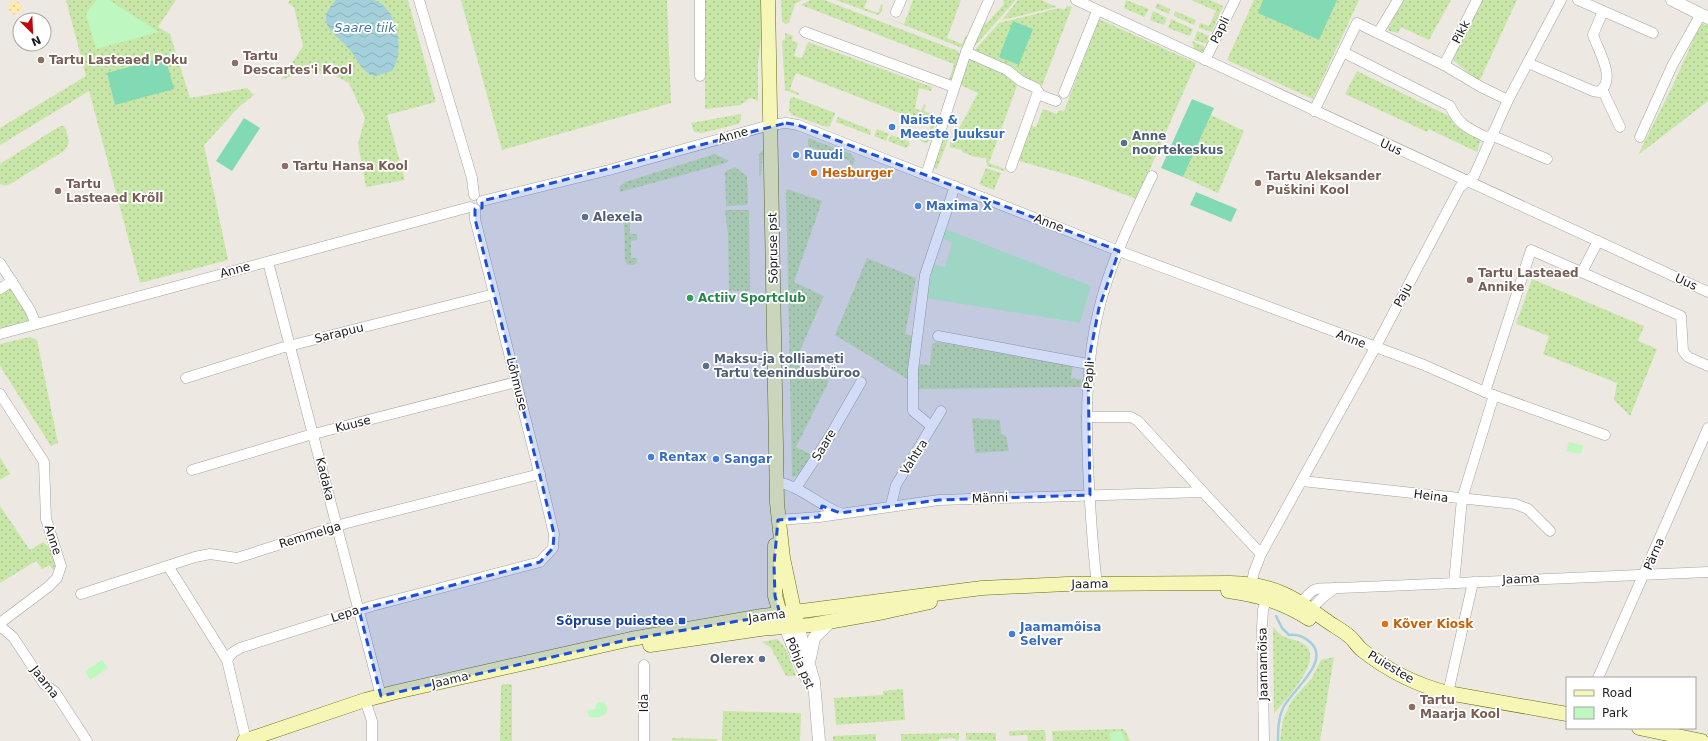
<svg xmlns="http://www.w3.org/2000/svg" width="1708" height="741" viewBox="0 0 1708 741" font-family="'DejaVu Sans',sans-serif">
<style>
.grass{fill:url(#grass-dots)}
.sand{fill:url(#sand-dots)}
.park{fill:#bff7c1}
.pitch{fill:#82dab5}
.water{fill:url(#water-waves)}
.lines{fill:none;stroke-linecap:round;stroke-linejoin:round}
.stream{stroke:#a3d0da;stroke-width:2.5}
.minor-casing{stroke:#a3a3a3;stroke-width:11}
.tertiary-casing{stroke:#a3a3a3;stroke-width:13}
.secondary-casing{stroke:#676e08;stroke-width:15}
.minor{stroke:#fff;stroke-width:10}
.tertiary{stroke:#fff;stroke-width:12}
.secondary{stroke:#f6f7b6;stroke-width:14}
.marked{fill:#1d4ed8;fill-opacity:0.2;stroke:#1d4ed8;stroke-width:3;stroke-dasharray:8 5;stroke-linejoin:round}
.education-dot{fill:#8d6e63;stroke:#fff;stroke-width:1.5}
.shop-dot{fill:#3f7fe0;stroke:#fff;stroke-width:1.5}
.service-dot{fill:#5c6f8a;stroke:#fff;stroke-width:1.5}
.food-dot{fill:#e8710a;stroke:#fff;stroke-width:1.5}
.leisure-dot{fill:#2e9e5b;stroke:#fff;stroke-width:1.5}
.transit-dot{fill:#1a4fb4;stroke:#fff;stroke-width:1.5}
.labels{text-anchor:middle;stroke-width:3.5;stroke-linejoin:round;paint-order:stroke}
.street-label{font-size:12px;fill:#1c1c1c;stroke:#fff}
.education-label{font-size:12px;font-weight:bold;fill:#785e54;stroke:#fff;text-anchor:start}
.shop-label{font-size:12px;font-weight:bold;fill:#366cbe;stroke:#fff;text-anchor:start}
.service-label{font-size:12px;font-weight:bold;fill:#4e5e75;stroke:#fff;text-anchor:start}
.food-label{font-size:12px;font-weight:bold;fill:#c56008;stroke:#fff;text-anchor:start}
.leisure-label{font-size:12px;font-weight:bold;fill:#27864d;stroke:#fff;text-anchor:start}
.transit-label{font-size:12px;font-weight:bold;fill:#164399;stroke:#fff;text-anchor:end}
.water-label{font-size:13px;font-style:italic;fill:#4979a0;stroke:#fff}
</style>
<defs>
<pattern id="grass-dots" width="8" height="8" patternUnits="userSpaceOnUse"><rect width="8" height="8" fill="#c9e6a9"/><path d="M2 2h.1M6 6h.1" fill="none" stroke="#acc591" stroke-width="1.8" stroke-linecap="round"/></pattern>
<pattern id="sand-dots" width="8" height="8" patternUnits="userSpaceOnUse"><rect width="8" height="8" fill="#fceab1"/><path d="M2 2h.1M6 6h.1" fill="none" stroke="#d7c898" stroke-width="1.8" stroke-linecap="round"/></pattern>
<pattern id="water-waves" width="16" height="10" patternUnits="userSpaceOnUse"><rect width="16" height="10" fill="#a3d0da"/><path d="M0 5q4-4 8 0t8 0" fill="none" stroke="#8cb2ba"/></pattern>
</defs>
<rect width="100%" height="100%" fill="#ede9e2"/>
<!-- grass -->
<g class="grass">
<path d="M66 0H176L158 27 170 34 190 98 247 88 254 95 239 107 204 145 228 260 140 283 89 91 0 145V128L86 76Z"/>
<path d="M290 0H408L436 102 387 115 405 180 366 187 358 144 365 118 349 83 335 76 318 73H299L281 80 303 46 294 7 288 3Z"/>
<path d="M461 0H667L671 103 502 150Z"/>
<path d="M705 0H762V30L758 63V101L750 98 741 105 705 109Z"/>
<path d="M781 0H802L795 4 789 23 785 24 782 21Z"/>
<path d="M810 0H824L958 51 961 57 951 81 950 82 949 80 954 64 801 5Z"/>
<path d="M836 0H867L864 8 878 13 881 4 883 5 881 13 877 15Z"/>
<path d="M913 0H961L947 38 962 44 966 35 967 36 964 47 962 48 884 17 904 24Z"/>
<path d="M1003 0H1016L972 49 979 28 989 21 1004 4Z"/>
<path d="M1018 0H1041L1057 7 1002 20Z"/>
<path d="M1126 0 1149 9 1144 17 1124 8Z"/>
<path d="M1191 0H1210L1223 6 1212 32 1199 28V25L1201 23 1209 26 1216 11Z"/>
<path d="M1254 0H1359L1313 99 1227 60Z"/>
<path d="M1403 0H1451L1429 40 1401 27 1398 33 1389 31 1388 28Z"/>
<path d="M1477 0H1517L1479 82 1448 56Z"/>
<path d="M1157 3 1170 9 1169 14 1155 8Z"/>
<path d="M1067 6 1072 7 1042 86 973 52 999 23 1059 8 1064 10Z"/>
<path d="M1153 11 1167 18 1164 25 1150 20Z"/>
<path d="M1175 11 1196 20 1194 25 1174 16Z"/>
<path d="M1099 19 1196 63 1137 199 1082 179 1016 160 1029 125 1036 127 1043 109 1057 114 1059 110 1064 111Z"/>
<path d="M1171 19 1193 29 1190 36 1168 28Z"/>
<path d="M1701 23 1708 26V101L1638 155 1673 85Z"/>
<path d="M1197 31 1209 36 1207 44 1194 40Z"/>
<path d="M785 33 793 36 792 41 798 43 794 56 802 58 808 42 932 87 931 91 919 88 915 108 921 111 924 104 926 105 924 111 938 116 928 142 924 143 917 138 926 141 931 125 796 73 790 89 799 93 798 95 785 90 782 41 785 39Z"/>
<path d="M1192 41 1204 46V52H1200L1194 50Z"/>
<path d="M967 58C987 57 1002 72 1018 83L989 163 1005 169 1009 160 1007 169 1004 171 987 166 986 158 975 157 962 152V150L949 147 953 136H955L978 93 958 84Z"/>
<path d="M1357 71 1451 117 1454 124 1481 139 1477 152 1429 129 1427 132 1345 94Z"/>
<path d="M793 97 835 113 830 126 826 127 792 115 789 111 790 98Z"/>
<path d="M741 114V120L738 124 702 133 694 132 691 123Z"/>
<path d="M1211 115 1244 131 1218 193 1183 177Z"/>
<path d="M838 117 871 130 870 135 836 122Z"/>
<path d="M60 126H64C68 135 72 143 64 151L10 184 5 186 0 184V164Z"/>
<path d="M877 129 889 134 886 141 874 136Z"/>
<path d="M944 133 950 134 937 169 932 167Z"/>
<path d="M891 135 908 141 910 144 906 148 888 141Z"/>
<path d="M808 138 851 154 855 160 852 167 849 160 808 146Z"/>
<path d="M763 150 761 175 759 176V154Z"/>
<path d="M715 154 729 161 726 163 620 192 619 187 625 182Z"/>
<path d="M735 167 747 176 748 203 747 205 726 206 725 172Z"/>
<path d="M986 168 1001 173 994 190 979 184Z"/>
<path d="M786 189 822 201 794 282 824 296 794 364 829 381 796 447 814 456 801 475 792 477Z"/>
<path d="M725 210H749L750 291H729L728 235Z"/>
<path d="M628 211H633L636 218 630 219V234H637V240L631 241V258H637V262L634 265H628L625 261 624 216Z"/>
<path d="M867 258 916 278 905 334 914 336 909 380 835 335Z"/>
<path d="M1532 279 1644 326 1638 341 1657 349 1630 416 1614 400 1617 383 1543 354 1549 336 1516 324Z"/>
<path d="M11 280 37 320 0 331V287Z"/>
<path d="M30 337 37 340 58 443 51 446 0 366V344Z"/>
<path d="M937 342 1073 366 1071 378 1084 380 1083 387 917 389V364L930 365 932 344Z"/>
<path d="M972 418 1000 420 1001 434 1006 436 1009 451 975 453Z"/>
<path d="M0 457 10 474 0 480Z"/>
<path d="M0 506 30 550 43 542 48 546H51L55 566 53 570 49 565 42 569 36 561 0 583Z"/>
<path d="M1273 627C1286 642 1289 636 1302 643 1328 657 1285 700 1274 714Z"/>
<path d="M777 639C788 647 792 664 796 676H786L771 648 762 642Z"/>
<path d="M1334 657 1320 741H1280L1283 719 1292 700 1312 678 1321 660Z"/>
<path d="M503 684H511L512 686V741H500L501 687Z"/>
<path d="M903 689 905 720 836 725 834 698 883 695V691Z"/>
<path d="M723 711 801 713 800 741H722Z"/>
<path d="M1123 729 1126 732 1130 741H1053L1052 731Z"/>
<path d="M1045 730 1046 741H1028L1027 735 1009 736V731Z"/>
<path d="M959 733V739L956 741 955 738 939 739V741H901V734Z"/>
<path d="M966 733H996V741L966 740Z"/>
<path d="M876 734V741H833V736Z"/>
<path d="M672 738 717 739V741H672Z"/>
</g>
<!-- sand -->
<path class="sand" d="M10 0 19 2 24 10 12 15 8 7 12 4Z"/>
<!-- park -->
<g class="park">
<path d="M96 0H109L159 32 96 49 86 14Z"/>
<path d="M946 229 1091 286 1080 323 926 298 934 264 945 267 952 243 943 238Z"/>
<path d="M1569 442 1583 445 1581 454 1566 451Z"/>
<path d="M102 660 108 668 90 680 85 671Z"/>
<path d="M597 702H604C613 715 600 719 589 717L587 710 595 709Z"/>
<path d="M1121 731 1125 741H1111L1109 733Z"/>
</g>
<!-- pitch -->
<g class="pitch">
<path d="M1263 0H1337L1319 40 1258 13Z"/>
<path d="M1013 21 1033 29 1019 65 999 57Z"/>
<path d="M165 57 174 89 115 105 107 73Z"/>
<path d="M1192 99 1214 108 1183 177 1161 168Z"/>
<path d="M244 118 260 128 232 171 216 161Z"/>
<path d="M1196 192 1237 209 1231 222 1190 205Z"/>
</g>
<!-- water -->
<path class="water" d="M336 0C346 0 365 0 374 0 397 7 406 53 392 71L375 76C362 73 358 60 350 50 337 34 312 24 336 0Z"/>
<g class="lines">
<!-- stream -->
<path class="stream" d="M1276 616 1282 628 1289 635C1297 634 1305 637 1311 643 1331 662 1291 691 1283 708 1278 719 1278 730 1278 741"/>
<defs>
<g id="minor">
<path d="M419 0 472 178 474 195"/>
<path d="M1076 0 1708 292"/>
<path d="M1578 0 1653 33"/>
<path d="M896 12 901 0"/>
<path d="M805 32 954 87"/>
<path d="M1378 33 1398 0"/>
<path d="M966 52 1007 70 1021 81 1036 88 1040 95 1056 101"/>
<path d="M1343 52 1450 106C1460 127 1470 129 1490 139"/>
<path d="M1205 60 1235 0"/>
<path d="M1528 63 1593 91 1599 92C1617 80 1599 52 1593 35L1603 11"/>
<path d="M1444 65 1477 0"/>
<path d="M700 76V0"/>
<path d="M1602 89 1620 127"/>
<path d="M1064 93 1097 11"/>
<path d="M1314 111 1357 23 1444 65 1481 87 1508 100"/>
<path d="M1491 135 1547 159"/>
<path d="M1640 137 1672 66 1701 14"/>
<path d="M1011 167 1038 92"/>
<path d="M926 175 966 52 989 0"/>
<path d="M482 201 609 170 770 125 786 123 798 125 1119 251 1424 365 1485 392 1605 435"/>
<path d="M268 262 381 696"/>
<path d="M0 263 30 310 36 324"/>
<path d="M1582 272 1598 241"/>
<path d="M0 289 12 281"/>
<path d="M0 334 470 207"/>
<path d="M938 336 1088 364"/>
<path d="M186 378 281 348 494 294"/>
<path d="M1485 392 1531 250 1681 316 1683 351 1688 357 1708 366"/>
<path d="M0 394 44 462 46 519 61 566 57 578 48 587 0 623"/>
<path d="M1087 417H1131L1138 421 1203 492"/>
<path d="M931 426 913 411V370L925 275 955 186"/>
<path d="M192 470 306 436 516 382"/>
<path d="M1302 481 1515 504 1528 509 1550 531"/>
<path d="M776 482C799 485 817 504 840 513"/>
<path d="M796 488 830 436 861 382"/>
<path d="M891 505 896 485 941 411"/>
<path d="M778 520 819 517 939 500 1203 492 1261 554"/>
<path d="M168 566 227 660"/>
<path d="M1454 583 1462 499 1494 395"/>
<path d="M1097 584C1092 545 1090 505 1088 466 1086 413 1086 360 1099 309 1110 263 1132 219 1152 176"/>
<path d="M1250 591 1254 572 1261 554 1375 348 1460 187 1474 176 1508 100 1561 0"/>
<path d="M81 594 195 557 210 554 237 558 347 523 540 474"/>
<path d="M1297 607C1317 584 1312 589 1340 588L1708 572"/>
<path d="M1307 613 1322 598 1335 588"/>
<path d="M0 626 13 637 44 684 55 692 87 741"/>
<path d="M1598 678 1708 428"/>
<path d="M1448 693 1473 582"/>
<path d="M365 700 372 721V741"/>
<path d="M246 740 227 660 232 653 240 648 372 606 540 562 553 548 554 534 543 488 475 219V209"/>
<path d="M644 741V665"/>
<path d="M1264 741 1262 628 1263 610 1268 593"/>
</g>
<g id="tertiary">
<path d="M1672 0 1708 18"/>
<path d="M798 626 814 682 819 741"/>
<path d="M785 627 806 677"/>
<path d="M810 658 814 638 830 622"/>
</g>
<g id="secondary">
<path d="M768 0 777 503 783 558 796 620"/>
<path d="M775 545V596L783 623"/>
<path d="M1228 591C1258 595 1283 602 1309 619"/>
<path d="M650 645 760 629 811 625 884 612 930 602"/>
<path d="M1639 728 1702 741"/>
<path d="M244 741 365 700 396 692 631 639 762 616 982 588 1067 584 1230 583C1271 584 1292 595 1324 619 1332 625 1342 630 1349 636 1354 640 1357 646 1362 650 1387 670 1417 685 1448 693L1567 714"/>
</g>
</defs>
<!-- minor casing -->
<use href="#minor" class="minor-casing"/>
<!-- tertiary casing -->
<use href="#tertiary" class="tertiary-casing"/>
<!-- secondary casing -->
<use href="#secondary" class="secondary-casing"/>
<!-- minor -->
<use href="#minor" class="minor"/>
<!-- tertiary -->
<use href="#tertiary" class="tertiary"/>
<!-- secondary -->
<use href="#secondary" class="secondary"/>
</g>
<!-- marked area -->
<path class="marked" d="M786 123 798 125 1119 251 1099 308 1088 364 1090 495 939 500 840 513 822 506 819 517 778 520 774 565 775 596 780 614 631 639 381 696 359 610 540 562 553 548 554 534 543 488 475 219V209L482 208V201Z"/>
<!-- markers -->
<g class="education-dot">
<circle cx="41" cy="60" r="4"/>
<circle cx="235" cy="63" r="4"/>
<circle cx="285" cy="166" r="4"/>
<circle cx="1258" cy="183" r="4"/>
<circle cx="58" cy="191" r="4"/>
<circle cx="1470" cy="280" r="4"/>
<circle cx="1412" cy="707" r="4"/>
</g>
<g class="shop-dot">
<circle cx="892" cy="127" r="4"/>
<circle cx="796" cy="155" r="4"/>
<circle cx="918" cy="206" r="4"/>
<circle cx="651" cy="457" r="4"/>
<circle cx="716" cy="459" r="4"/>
<circle cx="1012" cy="634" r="4"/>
</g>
<g class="service-dot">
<circle cx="1124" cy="143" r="4"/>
<circle cx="585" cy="217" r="4"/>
<circle cx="706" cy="366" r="4"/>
<circle cx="762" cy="659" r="4"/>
</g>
<g class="food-dot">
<circle cx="814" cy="173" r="4"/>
<circle cx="1385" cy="624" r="4"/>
</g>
<circle class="leisure-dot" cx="690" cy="298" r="4"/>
<rect class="transit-dot" x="678" y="617" width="8" height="8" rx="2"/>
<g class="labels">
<!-- street labels -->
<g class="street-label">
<text transform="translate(1220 30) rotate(-64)" y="4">Papli</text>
<text transform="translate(1461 32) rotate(-63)" y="4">Pikk</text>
<text transform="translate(733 135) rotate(-15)" y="4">Anne</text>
<text transform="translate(1391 147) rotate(25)" y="4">Uus</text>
<text transform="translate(1049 223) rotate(21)" y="4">Anne</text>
<text transform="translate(773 248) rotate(-91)" y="4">Sõpruse pst</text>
<text transform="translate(235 270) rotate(-15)" y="4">Anne</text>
<text transform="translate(1686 282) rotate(25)" y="4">Uus</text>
<text transform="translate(1403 295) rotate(-62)" y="4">Paju</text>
<text transform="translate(339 333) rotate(-14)" y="4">Sarapuu</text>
<text transform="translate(1351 339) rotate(21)" y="4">Anne</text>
<text transform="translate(1089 375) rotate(-86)" y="4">Papli</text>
<text transform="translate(517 384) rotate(76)" y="4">Lõhmuse</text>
<text transform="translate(353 424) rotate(-14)" y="4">Kuuse</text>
<text transform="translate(824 445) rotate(-59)" y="4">Saare</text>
<text transform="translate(914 457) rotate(-58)" y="4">Vahtra</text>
<text transform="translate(325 479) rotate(76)" y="4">Kadaka</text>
<text transform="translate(1431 496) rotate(7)" y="4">Heina</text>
<text transform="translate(990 498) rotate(-2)" y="4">Männi</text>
<text transform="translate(310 535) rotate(-17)" y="4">Remmelga</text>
<text transform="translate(53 540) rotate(72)" y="4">Anne</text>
<text transform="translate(1654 554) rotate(-67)" y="4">Pärna</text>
<text transform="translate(1521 579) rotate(-2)" y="4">Jaama</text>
<text transform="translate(1090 584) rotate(-1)" y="4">Jaama</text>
<text transform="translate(345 614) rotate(-18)" y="4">Lepa</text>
<text transform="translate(767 616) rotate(-8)" y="4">Jaama</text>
<text transform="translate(800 663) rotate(67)" y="4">Põhja pst</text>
<text transform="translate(1263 664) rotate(-91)" y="4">Jaamamõisa</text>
<text transform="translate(1391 667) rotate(31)" y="4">Puiestee</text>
<text transform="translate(450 680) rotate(-13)" y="4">Jaama</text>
<text transform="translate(45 682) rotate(52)" y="4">Jaama</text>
<text transform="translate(644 703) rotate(-90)" y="4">Ida</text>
</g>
<!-- education labels -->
<g class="education-label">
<text x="243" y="60">Tartu<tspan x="243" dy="14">Descartes'i Kool</tspan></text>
<text x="49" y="64">Tartu Lasteaed Poku</text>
<text x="293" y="170">Tartu Hansa Kool</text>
<text x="1266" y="180">Tartu Aleksander<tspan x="1266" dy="14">Puškini Kool</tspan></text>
<text x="66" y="188">Tartu<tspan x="66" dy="14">Lasteaed Krõll</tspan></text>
<text x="1478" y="277">Tartu Lasteaed<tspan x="1478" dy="14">Annike</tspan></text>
<text x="1420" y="704">Tartu<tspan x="1420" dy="14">Maarja Kool</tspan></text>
</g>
<!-- shop labels -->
<g class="shop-label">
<text x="900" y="124">Naiste &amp;<tspan x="900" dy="14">Meeste Juuksur</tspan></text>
<text x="804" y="159">Ruudi</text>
<text x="926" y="210">Maxima X</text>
<text x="659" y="461">Rentax</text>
<text x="724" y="463">Sangar</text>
<text x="1020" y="631">Jaamamõisa<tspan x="1020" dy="14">Selver</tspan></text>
</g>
<!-- service labels -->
<g class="service-label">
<text x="1132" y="140">Anne<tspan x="1132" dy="14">noortekeskus</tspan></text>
<text x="593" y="221">Alexela</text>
<text x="714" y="363">Maksu-ja tolliameti<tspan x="714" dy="14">Tartu teenindusbüroo</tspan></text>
<text x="754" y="663" text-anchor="end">Olerex</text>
</g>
<!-- food labels -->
<g class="food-label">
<text x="822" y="177">Hesburger</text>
<text x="1393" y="628">Kõver Kiosk</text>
</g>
<!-- leisure labels -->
<g class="leisure-label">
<text x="698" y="302">Actiiv Sportclub</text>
</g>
<!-- transit labels -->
<g class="transit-label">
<text x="674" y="625">Sõpruse puiestee</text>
</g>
<!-- water labels -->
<g class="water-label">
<text x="365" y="32">Saare tiik</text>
</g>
</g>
<!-- legend -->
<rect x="1566" y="677" width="130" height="52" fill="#ffffff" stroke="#a4a4a4"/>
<rect x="1574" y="690" width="20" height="6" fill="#f6f7b6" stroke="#a4a4a4"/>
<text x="1602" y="697" font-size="12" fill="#1c1c1c">Road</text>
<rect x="1574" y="707" width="20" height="12" fill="#bff7c1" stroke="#a4a4a4"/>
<text x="1602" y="717" font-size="12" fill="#1c1c1c">Park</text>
<!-- north arrow -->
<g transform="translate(32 32) rotate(156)"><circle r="19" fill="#ffffff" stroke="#a4a4a4"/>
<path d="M0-3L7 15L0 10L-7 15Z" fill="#c1070e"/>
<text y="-6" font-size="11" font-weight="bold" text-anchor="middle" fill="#1c1c1c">N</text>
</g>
</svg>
